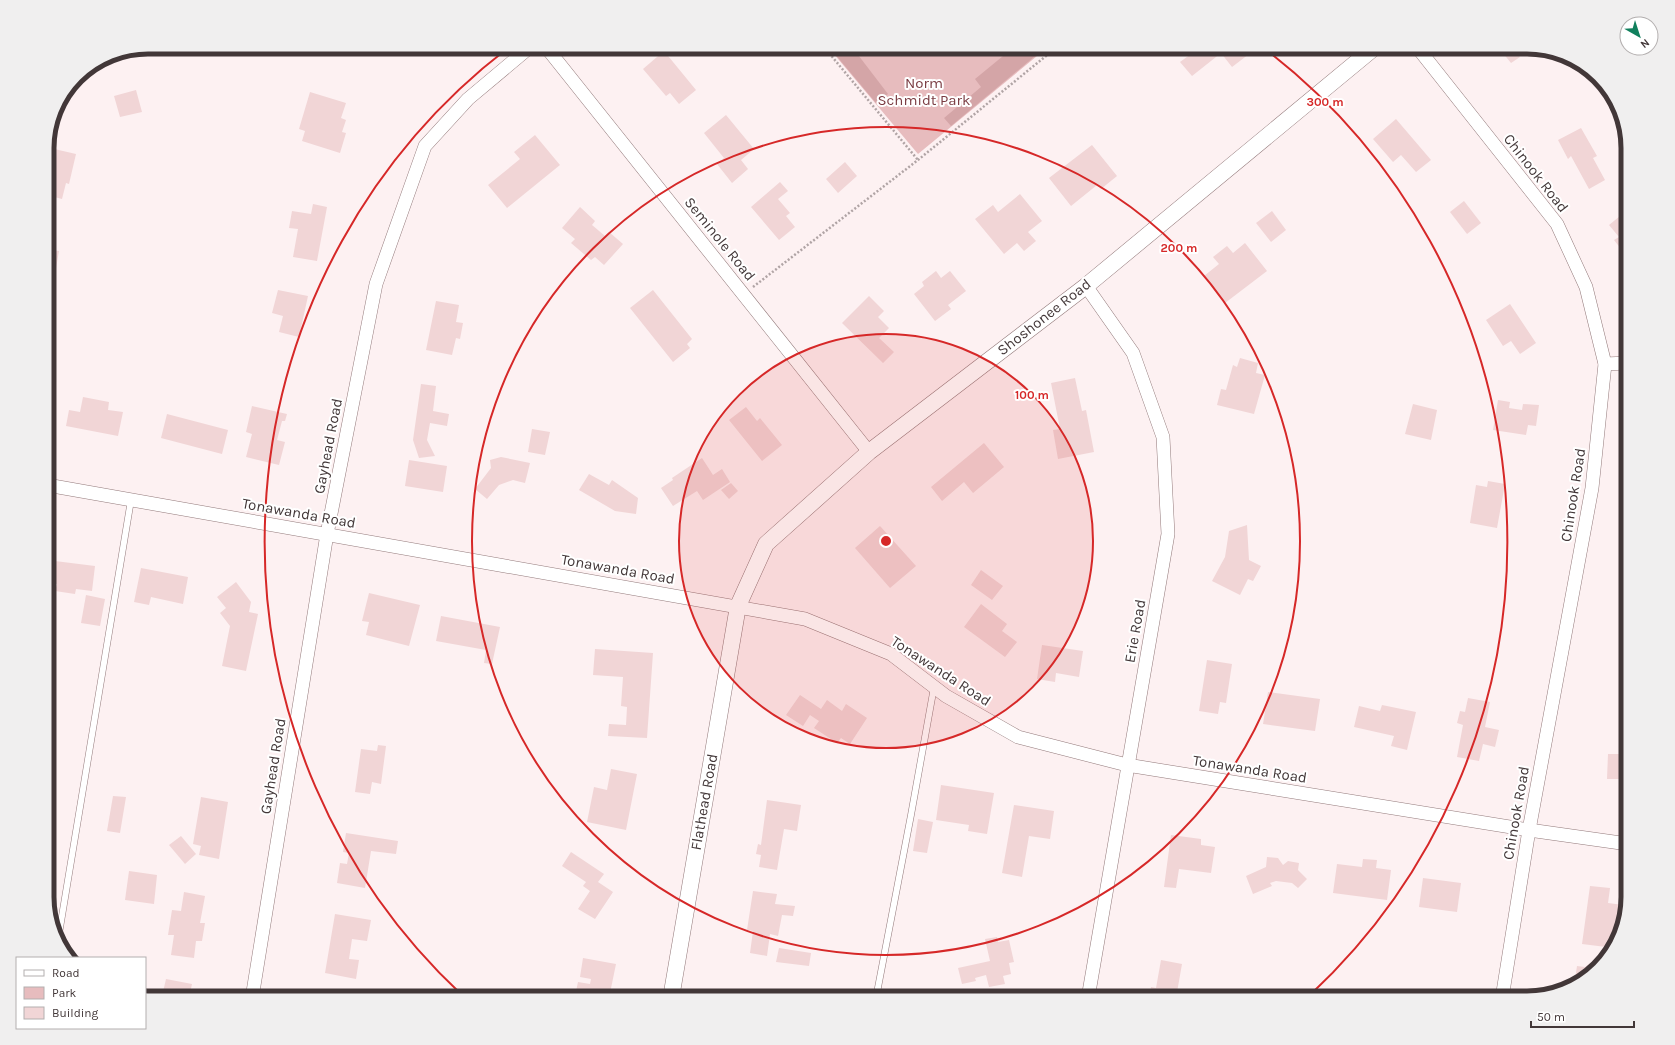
<svg xmlns="http://www.w3.org/2000/svg" width="1675" height="1045" viewBox="0 0 1675 1045" font-family="Karla,sans-serif">
<style>
.green{fill:#e7bcbe}
.forest{fill:#d4a5a7}
.building{fill:#f1d5d6}
.lines{fill:none;stroke-linecap:round;stroke-linejoin:round}
.service-casing{stroke:#937a7b;stroke-width:7}
.minor-casing{stroke:#937a7b;stroke-width:14}
.tertiary-casing{stroke:#937a7b;stroke-width:17}
.path{stroke:#b0a4a5;stroke-width:2.5;stroke-dasharray:2 2;stroke-linecap:butt}
.service{stroke:#fff;stroke-width:6}
.minor{stroke:#fff;stroke-width:13}
.tertiary{stroke:#fff;stroke-width:16}
.ring{fill:none;stroke:#d62828;stroke-width:2}
.labels{text-anchor:middle;stroke-width:4;stroke-linejoin:round;paint-order:stroke}
.park-label{font-size:15px;fill:#7a3c42;stroke:#fff}
.street-label{font-size:15px;fill:#423738;stroke:#fff}
.rim{fill:none;stroke:#423738;stroke-width:5}
.centre{fill:#d62828;stroke:#fff;stroke-width:2}
.ring-label{font-size:12px;text-anchor:middle;font-weight:bold;fill:#d62828;stroke:#fff;stroke-width:4;stroke-linejoin:round;paint-order:stroke}
</style>
<rect width="100%" height="100%" fill="#fdf1f2"/>
<!-- green -->
<path class="green" d="M828 47H1048L918 154Z"/>
<!-- forest -->
<g class="forest">
<path d="M829 47H852L888 94 876 103Z"/>
<path d="M1014 47H1046L951 126 944 118 981 87 975 79Z"/>
</g>
<!-- building -->
<g class="building">
<path d="M408 47H427L416 56Z"/>
<path d="M1190 47H1249L1253 51 1232 67 1221 53 1192 76 1180 62 1191 54 1187 49Z"/>
<path d="M1498 47H1522L1516 52 1520 57 1511 63Z"/>
<path d="M664 51 696 90 679 104 670 93 666 96 643 69Z"/>
<path d="M136 90 142 112 120 117 114 96Z"/>
<path d="M310 92 346 103 341 118 346 120 342 132 346 133 340 153 302 141 305 131 299 129Z"/>
<path d="M726 115 754 149 741 160 748 169 732 183 717 164 724 158 704 133Z"/>
<path d="M1396 119 1431 160 1416 172 1401 155 1393 162 1373 139Z"/>
<path d="M1581 128 1597 156 1593 158 1605 180 1589 189 1571 156 1568 159 1558 140Z"/>
<path d="M535 135 560 165 507 208 488 185 520 159 514 152Z"/>
<path d="M1092 145 1117 176 1101 189 1097 185 1071 206 1049 178Z"/>
<path d="M50 148 76 154 69 184 66 183 62 199 47 195V159Z"/>
<path d="M845 162 857 176 838 193 826 179Z"/>
<path d="M780 182 788 191 778 199 790 213 786 216 795 227 779 240 751 207Z"/>
<path d="M1020 194 1042 221 1028 232 1036 241 1024 251 1017 243 1004 254 975 219 993 205 998 212Z"/>
<path d="M1464 201 1481 223 1467 234 1450 212Z"/>
<path d="M313 204 327 207 317 261 293 257 298 229 289 228 292 211 311 214Z"/>
<path d="M580 207 595 221 592 225 605 236 609 232 623 244 604 265 595 257 591 260 571 243 575 239 562 228Z"/>
<path d="M1272 211 1286 230 1271 242 1256 223Z"/>
<path d="M1625 212 1628 216V258L1614 240 1619 237 1609 225Z"/>
<path d="M47 231 55 232 52 250 59 251 53 285 47 284Z"/>
<path d="M1245 243 1267 271 1225 303 1204 276 1219 264 1213 257 1227 246 1233 253Z"/>
<path d="M936 271 941 278 950 271 966 291 948 305 951 309 935 321 914 294 924 286 922 282Z"/>
<path d="M278 290 308 296 299 337 279 332 283 316 272 313Z"/>
<path d="M653 290 692 339 687 344 690 348 673 362 630 308Z"/>
<path d="M869 296 884 311 878 317 889 328 879 338 894 352 883 363 842 323Z"/>
<path d="M436 301 459 305 456 322 463 323 460 339 456 338 452 355 426 350Z"/>
<path d="M1510 304 1536 343 1520 354 1511 341 1503 346 1486 320Z"/>
<path d="M1240 358 1258 363 1256 373 1265 375 1254 414 1217 405 1221 389 1226 390 1233 365 1237 367Z"/>
<path d="M1075 378 1082 411 1086 410 1094 452 1058 459 1053 430 1060 429 1051 383Z"/>
<path d="M421 384 436 386 433 411 449 414 447 426 430 423 427 440 435 456 419 458 413 440Z"/>
<path d="M83 397 109 402 108 410 123 412 118 436 66 426 69 410 80 412Z"/>
<path d="M1498 400 1510 402 1509 408 1522 410 1523 404 1539 405 1536 426 1528 425 1526 435 1493 430Z"/>
<path d="M1413 404 1437 410 1431 440 1405 434Z"/>
<path d="M252 406 287 414 285 421H282L277 440 285 442 279 465 246 457 252 434 246 432Z"/>
<path d="M746 407 757 421 760 418 782 445 762 461 729 420Z"/>
<path d="M167 414 228 430 222 454 161 438Z"/>
<path d="M532 429 550 432 545 455 528 452Z"/>
<path d="M984 443 1004 467 973 493 964 482 942 501 931 487Z"/>
<path d="M501 457 530 463 525 483 513 480 499 485 487 499 475 489 491 468 490 460Z"/>
<path d="M702 458 713 475 722 469 730 482 703 500 697 491 673 506 661 488 673 480 672 478Z"/>
<path d="M409 460 447 466 443 492 405 486Z"/>
<path d="M589 474 609 485 612 480 638 498 636 514 615 511 579 490Z"/>
<path d="M1488 481 1505 484 1497 528 1470 523 1476 485 1487 487Z"/>
<path d="M731 483 738 491 729 499 721 490Z"/>
<path d="M1247 525 1249 560 1261 566 1253 581 1248 579 1240 595 1212 581 1225 557 1229 531Z"/>
<path d="M880 526 916 566 890 588 855 548Z"/>
<path d="M47 560 95 566 92 591 76 589 75 594 55 591 57 584 47 583Z"/>
<path d="M141 568 188 577 183 604 151 597 149 605 134 602Z"/>
<path d="M981 570 1003 586 992 600 971 585Z"/>
<path d="M236 582 251 602 249 612 258 614 246 671 222 666 230 626 220 613 226 608 217 597Z"/>
<path d="M369 593 420 605 409 646 366 635 369 622 362 621Z"/>
<path d="M86 595 105 599 100 626 81 623Z"/>
<path d="M981 604 1007 624 1002 631 1017 642 1005 657 964 627Z"/>
<path d="M441 616 500 627 492 664 484 663 486 650 436 641Z"/>
<path d="M1626 633H1628V677H1621Z"/>
<path d="M1042 645 1083 651 1079 677 1056 673 1055 682 1037 679Z"/>
<path d="M595 649 653 653 647 738 608 736 609 724 626 725 627 707 621 706 623 677 593 675Z"/>
<path d="M1207 660 1232 664 1226 703 1220 702 1218 714 1199 711Z"/>
<path d="M1268 692 1320 699 1315 731 1263 724Z"/>
<path d="M800 695 821 709 827 700 842 711 846 704 867 718 850 744 841 738 837 743 814 728 819 721 810 715 803 726 786 715Z"/>
<path d="M1468 698 1490 702 1485 727 1499 730 1495 747 1483 744 1479 761 1457 757 1463 725 1457 723 1460 711 1465 712Z"/>
<path d="M1382 705 1416 712 1407 750 1391 746 1394 736 1354 727 1359 706 1380 711Z"/>
<path d="M378 745 386 746 381 784 372 782 370 794 355 792 361 749 377 751Z"/>
<path d="M1608 754H1628V779H1607Z"/>
<path d="M611 769 637 774 626 830 587 822 594 787 607 790Z"/>
<path d="M941 785 994 793 987 834 968 831 969 825 936 820Z"/>
<path d="M113 796 126 797 120 833 107 831Z"/>
<path d="M201 797 228 802 219 859 199 855 201 846 193 844Z"/>
<path d="M767 800 801 805 797 831 784 829 777 870 759 867 761 855 756 854 758 844 761 845Z"/>
<path d="M1014 805 1054 811 1050 839 1029 836 1022 877 1002 873Z"/>
<path d="M918 819 933 822 927 853 913 851Z"/>
<path d="M346 833 398 841 396 854 371 851 365 888 337 883 340 863 347 864 349 853 343 852Z"/>
<path d="M1171 835 1201 839V845L1215 847 1211 873 1179 869 1176 888 1164 887Z"/>
<path d="M181 836 196 854 185 864 169 845Z"/>
<path d="M571 852 604 874 598 882 613 892 595 919 578 909 590 891 583 886 586 882 562 866Z"/>
<path d="M1267 857 1278 858 1283 865 1288 861 1299 863 1298 870 1307 879 1298 888 1292 883 1276 881 1270 883 1272 886 1253 894 1246 876 1266 867Z"/>
<path d="M1363 859 1377 860 1376 868 1391 870 1387 900 1333 893 1337 864 1362 867Z"/>
<path d="M129 871 157 875 154 904 125 900Z"/>
<path d="M1423 878 1461 883 1457 912 1419 907Z"/>
<path d="M1590 886 1610 888 1608 903 1623 905 1619 932 1614 948 1582 944Z"/>
<path d="M753 891 777 894 775 904 795 906 793 916 782 915 778 936 770 934 767 956 750 953 753 931 747 930Z"/>
<path d="M184 892 205 896 200 923H205L202 941H196L194 958 171 955 174 935H168L172 910 181 911Z"/>
<path d="M335 914 371 920 367 941 352 939 349 959 359 960 356 979 325 973Z"/>
<path d="M997 937 998 942 1009 940 1014 962 1009 963 1011 974 1003 976 1005 984 989 987 986 975 975 978 976 981 962 984 958 968 990 961 985 939Z"/>
<path d="M779 948 811 953 809 966 776 962Z"/>
<path d="M583 958 616 964 609 998H570V995L575 996 578 982 590 984 591 979 580 977Z"/>
<path d="M1161 960 1182 964 1176 998H1149L1151 987 1156 988Z"/>
<path d="M1593 961 1597 965 1578 984 1574 986 1577 966 1585 967Z"/>
<path d="M166 979 192 984 189 998H155L157 991 163 992Z"/>
<path d="M736 990 768 996 767 998H735Z"/>
</g>
<g class="lines">
<defs>
<g id="service">
<path d="M58 940 131 500"/>
<path d="M876 998 911 815 934 687"/>
</g>
<g id="minor">
<path d="M546 47 869 452"/>
<path d="M1417 47 1557 224 1586 287 1605 364 1592 488 1529 830 1502 998"/>
<path d="M1086 286 1133 353 1163 437 1168 534 1088 998"/>
<path d="M1605 364 1628 363"/>
<path d="M47 485 805 619 891 654 946 696 1018 737 1127 765 1529 830 1628 844"/>
<path d="M252 998 327 534 376 284 425 146 468 99 530 47"/>
</g>
<path id="tertiary" d="M671 998 738 606 766 544 869 452 1086 286 1375 47"/>
</defs>
<!-- service casing -->
<use href="#service" class="service-casing"/>
<!-- minor casing -->
<use href="#minor" class="minor-casing"/>
<!-- tertiary casing -->
<use href="#tertiary" class="tertiary-casing"/>
<!-- path -->
<g class="path">
<path d="M824 47 918 160"/>
<path d="M753 287 918 160 1057 47"/>
</g>
<!-- service -->
<use href="#service" class="service"/>
<!-- minor -->
<use href="#minor" class="minor"/>
<!-- tertiary -->
<use href="#tertiary" class="tertiary"/>
</g>
<!-- distance rings -->
<circle cx="886" cy="541" r="207" fill="#d62828" fill-opacity=".12"/>
<g class="ring">
<circle cx="886" cy="541" r="207"/>
<circle cx="886" cy="541" r="414"/>
<path d="M462 995A621 621 0 0 1 508 48M1264 48A621 621 0 0 1 1310 995"/>
</g>
<g class="labels">
<!-- park labels -->
<g class="park-label">
<text x="924" y="88">Norm<tspan x="924" dy="17">Schmidt Park</tspan></text>
</g>
<!-- street labels -->
<g class="street-label">
<text transform="translate(1536 173) rotate(52)" y="5">Chinook Road</text>
<text transform="translate(720 239) rotate(51)" y="5">Seminole Road</text>
<text transform="translate(1044 317) rotate(-38)" y="5">Shoshonee Road</text>
<text transform="translate(328 446) rotate(-79)" y="5">Gayhead Road</text>
<text transform="translate(1573 495) rotate(-81)" y="5">Chinook Road</text>
<text transform="translate(299 513) rotate(10)" y="5">Tonawanda Road</text>
<text transform="translate(618 569) rotate(10)" y="5">Tonawanda Road</text>
<text transform="translate(1135 631) rotate(-80)" y="5">Erie Road</text>
<text transform="translate(941 671) rotate(33)" y="5">Tonawanda Road</text>
<text transform="translate(273 766) rotate(-81)" y="5">Gayhead Road</text>
<text transform="translate(1250 769) rotate(9)" y="5">Tonawanda Road</text>
<text transform="translate(704 802) rotate(-80)" y="5">Flathead Road</text>
<text transform="translate(1516 813) rotate(-80)" y="5">Chinook Road</text>
</g>
</g>
<!-- crop -->
<path d="M0 0H1675V1045H0ZM148 54H1527A94 94 0 0 1 1621 148V897A94 94 0 0 1 1527 991H148A94 94 0 0 1 54 897V148A94 94 0 0 1 148 54Z" fill="#f0efef" fill-rule="evenodd"/>
<path class="rim" d="M148 54H1527A94 94 0 0 1 1621 148V897A94 94 0 0 1 1527 991H148A94 94 0 0 1 54 897V148A94 94 0 0 1 148 54Z"/>
<circle cx="886" cy="541" r="6" class="centre"/>
<g class="ring-label">
<text x="1325" y="106">300 m</text>
<text x="1179" y="252">200 m</text>
<text x="1032" y="399">100 m</text>
</g>
<!-- legend -->
<rect x="16" y="957" width="130" height="72" fill="#ffffff" stroke="#b3afaf"/>
<rect x="24" y="970" width="20" height="6" fill="#ffffff" stroke="#b3afaf"/>
<text x="52" y="977" font-size="12" fill="#423738">Road</text>
<rect x="24" y="987" width="20" height="12" fill="#e7bcbe" stroke="#b3afaf"/>
<text x="52" y="997" font-size="12" fill="#423738">Park</text>
<rect x="24" y="1007" width="20" height="12" fill="#f1d5d6" stroke="#b3afaf"/>
<text x="52" y="1017" font-size="12" fill="#423738">Building</text>
<!-- north arrow -->
<g transform="translate(1639 36) rotate(141)"><circle r="19" fill="#ffffff" stroke="#b3afaf"/>
<path d="M0-3L7 15L0 10L-7 15Z" fill="#11805d"/>
<text y="-6" font-size="11" font-weight="bold" text-anchor="middle" fill="#423738">N</text>
</g>
<!-- scale -->
<path d="M1531 1021v6h103v-6" fill="none" stroke="#423738" stroke-width="2"/>
<text x="1537" y="1021" font-size="12" fill="#423738" stroke="#ffffff" stroke-width="3" paint-order="stroke">50 m</text>
</svg>
